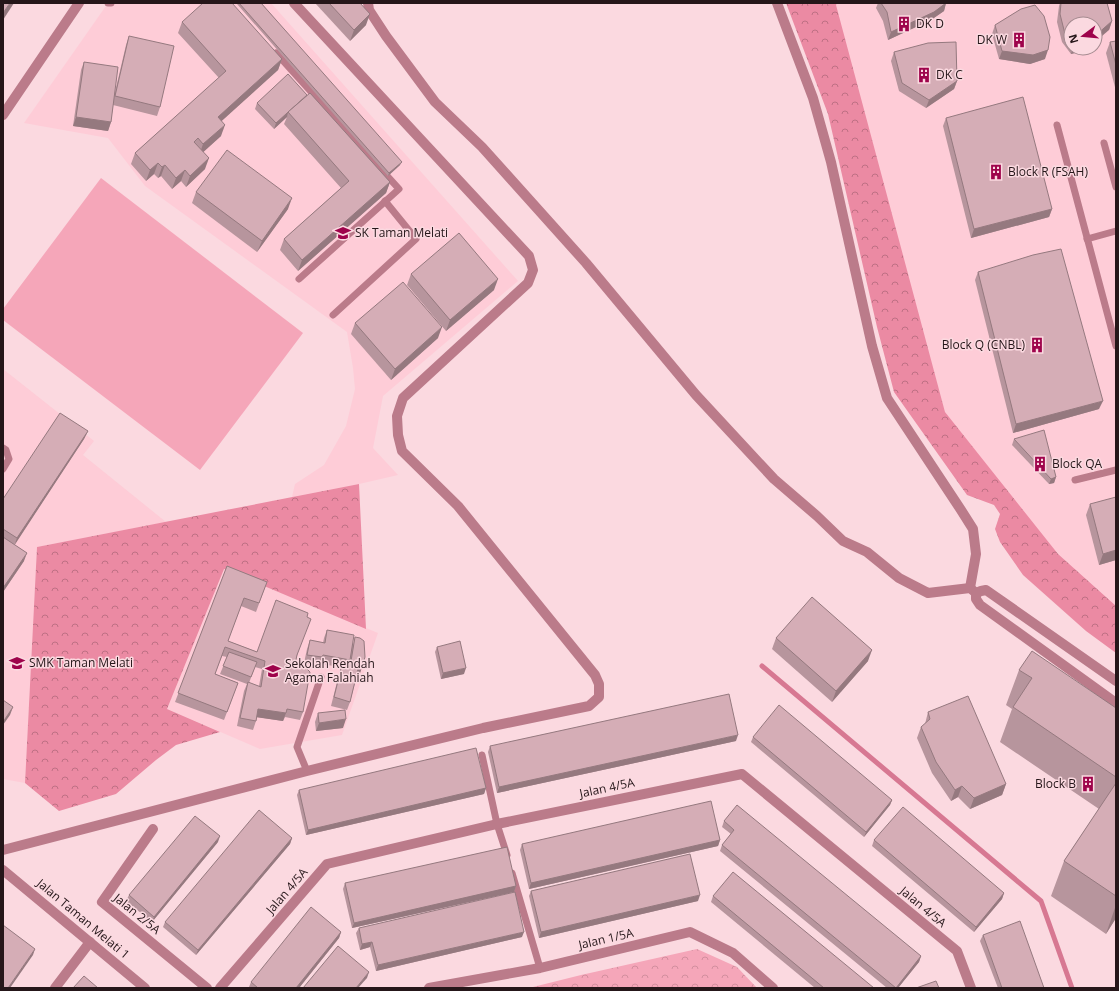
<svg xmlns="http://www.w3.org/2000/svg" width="1119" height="991" viewBox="0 0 1119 991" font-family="'Open Sans',sans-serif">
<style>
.built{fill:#feccd7;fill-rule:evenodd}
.forest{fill:url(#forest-crowns)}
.park{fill:url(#park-crowns)}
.pitch{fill:#f5a6b9}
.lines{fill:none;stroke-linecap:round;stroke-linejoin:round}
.stream{stroke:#d77892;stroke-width:5}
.service{stroke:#bb7b8a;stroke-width:7}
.minor{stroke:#bb7b8a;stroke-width:10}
.tertiary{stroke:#bb7b8a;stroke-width:10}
.wall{fill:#b7959d;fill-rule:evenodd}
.shaded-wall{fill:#95797f}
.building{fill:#d5adb6;stroke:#95797f}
.labels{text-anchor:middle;stroke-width:3;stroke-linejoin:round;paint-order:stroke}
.poi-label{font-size:12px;fill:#251619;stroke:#fbd9e0;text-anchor:start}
.street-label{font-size:12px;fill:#251619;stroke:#fbd9e0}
</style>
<defs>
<pattern id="forest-crowns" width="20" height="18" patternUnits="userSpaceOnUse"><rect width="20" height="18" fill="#eb8aa3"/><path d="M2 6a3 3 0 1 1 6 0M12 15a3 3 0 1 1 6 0" fill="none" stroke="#be7084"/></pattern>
<pattern id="park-crowns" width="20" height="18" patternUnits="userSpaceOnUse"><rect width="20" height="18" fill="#f5a6b9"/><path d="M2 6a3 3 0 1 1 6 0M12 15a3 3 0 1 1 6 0" fill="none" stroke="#d28e9e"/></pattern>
</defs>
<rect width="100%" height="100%" fill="#fbd9e0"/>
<!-- built -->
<g class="built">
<path d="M108 3H271L518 281 383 396 373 448 398 475 359 484 292 497 295 484 324 465 346 426 355 389 353 368 347 332 145 186 108 138 24 123Z"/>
<path d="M832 3H1116V618L1055 561 945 412ZM1071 24H1095V48H1071Z"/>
<path d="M3 369 94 441 83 455 166 522 37 547 25 783 3 779Z"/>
<path d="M223 569 378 633 342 735 260 749 167 709Z"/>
</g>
<!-- forest -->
<g class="forest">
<path d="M786 3H837L836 5 945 412 1058 554 1116 606V653L1086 631 1023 575 1000 542 995 529 1000 514 994 505 967 495 894 392 877 327 828 114Z"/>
<path d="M359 484 366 629 224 569 167 709 220 732 176 745 156 760 116 794 59 811 25 783 37 547Z"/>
</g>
<!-- park -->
<path class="park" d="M697 949 737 967 757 988H529L581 975Z"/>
<!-- pitch -->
<path class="pitch" d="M101 178 303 333 200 470 3 320V309Z"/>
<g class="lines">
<!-- stream -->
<path class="stream" d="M762 666 1041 901 1072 988"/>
<!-- service -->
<g class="service">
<path d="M108 3H111"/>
<path d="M276 53 399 189 299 279"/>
<path d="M1057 125 1116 346"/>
<path d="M1104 143 1116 187"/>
<path d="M1087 239 1116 231"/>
<path d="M333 315 416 239 385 201"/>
<path d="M3 448 6 450 9 459 3 469"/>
<path d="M1075 480 1116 470"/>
<path d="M482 755 497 824 507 855"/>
<path d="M307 771 297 747 321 677"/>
<path d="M512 873 540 968"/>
</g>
<!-- minor -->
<g class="minor">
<path d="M368 3 369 10 386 36 435 102 482 147 586 263 696 395 774 479 817 516 843 541 867 552 899 578 928 593 970 588 976 593"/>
<path d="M777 3 813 98 831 162 872 346 887 398 961 510 973 529 976 554 970 588"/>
<path d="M3 115 79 3"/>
<path d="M153 829 102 902 207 988"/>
<path d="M3 850 307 771 483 728 589 706 599 697V684L595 675 458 506 402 451 398 435 397 416 403 398 528 283 533 270 529 256 294 3"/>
<path d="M55 988 90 942"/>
<path d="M220 988 327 864 497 824 742 774 957 951 971 988"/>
<path d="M429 988 540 968 690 932 733 953 773 988"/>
</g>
<!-- tertiary -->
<g class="tertiary">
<path d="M1116 681 986 590 981 591 976 593V599L980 605 1116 703"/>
<path d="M3 870 145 988"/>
</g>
</g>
<!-- wall -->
<g class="wall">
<path d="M237 3H261L400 165 388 176 237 4Z"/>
<path d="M315 3H360L366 25 350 41Z"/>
<path d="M878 3H946L944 11 931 20 888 40 883 21 876 8Z"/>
<path d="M1060 3H1107L1112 21 1109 30 1071 24V48H1088L1086 50 1071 54 1062 42 1057 22 1059 6Z"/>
<path d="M182 22 282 59 278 70 221 121V136L203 152 205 169 186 187 181 181 172 189 161 176 158 178 154 174 146 181 131 164 135 153 219 78 178 33Z"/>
<path d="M995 25 1045 59 1030 64 999 59 992 34Z"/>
<path d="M129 36 160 107 157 116 113 105 111 122 108 131 73 126 81 70 84 62 115 92 126 45Z"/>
<path d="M1116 41V91L1106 53 1110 42Z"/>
<path d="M894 52 957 81 954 89 926 108 899 91 891 61Z"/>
<path d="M307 96 390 182 386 193 298 271 280 250 284 239 341 188 284 124 287 117 274 129 255 109 257 103Z"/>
<path d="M946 118 1052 209 1049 217 971 238 943 126Z"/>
<path d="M196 192 288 209 257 252 192 203Z"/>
<path d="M978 272 1099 409 1013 433 975 280Z"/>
<path d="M411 274 494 290 446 331 407 285Z"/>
<path d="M355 323 438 338 391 380 351 334Z"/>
<path d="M88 431 84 439 14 545 24 561 3 592V499Z"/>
<path d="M1014 439 1056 477 1054 483 1049 484 1012 445Z"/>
<path d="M1090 504 1116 560 1099 565 1086 515Z"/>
<path d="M227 566 267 582 256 612 241 606 228 641 257 652 307 617 297 656 295 664 303 712 300 720 285 717 283 721 257 717 256 721 253 730 237 726 244 691 247 684 220 674 227 657 222 656 215 674 238 683 224 720 175 702ZM255 667 262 669 259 686 249 683Z"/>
<path d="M327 630 353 645 355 637 363 664 360 673 357 675 350 702 347 710 331 706 339 674 341 667 320 664 319 666 304 663 307 649 310 640 323 643 324 638Z"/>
<path d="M776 638 868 661 832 702 772 649Z"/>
<path d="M437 647 464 674 441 679 435 652Z"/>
<path d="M1019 670 1116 708V918L1106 934 1051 896 1064 861 1099 809 1000 742 1012 709 1006 705Z"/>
<path d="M928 712 1006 784 1002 795 970 809 958 797 951 801 932 773 917 738 921 727 925 724Z"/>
<path d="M318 713 343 728 316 731 315 722Z"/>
<path d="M753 737 892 800 890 805 864 837 751 742Z"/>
<path d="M736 741 497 793 488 752 490 746Z"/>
<path d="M486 788 484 794 306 835 297 795 299 790Z"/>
<path d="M724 821 921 956 919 962 898 988H887L720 851 722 845 731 834 722 827Z"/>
<path d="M292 838 290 844 196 955 163 927 165 922Z"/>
<path d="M720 840 718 846 529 889 520 850 522 844Z"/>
<path d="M874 840 1004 893 1002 899 974 932 872 846Z"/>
<path d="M218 842 152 922 126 901 129 895Z"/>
<path d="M345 883 516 886 514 892 352 928 343 889Z"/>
<path d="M531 891 698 901 539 938 529 896Z"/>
<path d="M713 896 874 988H815L711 902Z"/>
<path d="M359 928 522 937 376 971 370 947 360 950 356 933Z"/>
<path d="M341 932 339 938 299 988H249V987L251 982Z"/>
<path d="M983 935 1044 988H998L980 941Z"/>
</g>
<!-- shaded-wall -->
<g class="shaded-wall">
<path d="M10 3H14L3 20V13Z"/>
<path d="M946 3 944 11 931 20 888 40 891 32Z"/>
<path d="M370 14 366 25 350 41 354 30Z"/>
<path d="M1112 21 1109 30 1095 42V36Z"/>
<path d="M1073 48H1088L1086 50 1071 54Z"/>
<path d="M1048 50 1045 59 1030 64 999 59 1002 51Z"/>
<path d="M282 59 278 70 214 128 218 117Z"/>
<path d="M957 81 954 89 926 108 929 100Z"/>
<path d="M307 95 305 100 288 112 287 117 274 129 276 123Z"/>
<path d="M76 117 111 122 108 131 73 126Z"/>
<path d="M225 125 221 136 199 156 203 144Z"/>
<path d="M209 158 205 169 186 187 190 176Z"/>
<path d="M402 162 400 165 388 176 389 173Z"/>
<path d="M158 163 154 174 146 181 150 170Z"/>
<path d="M165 165 161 176 158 178 162 167Z"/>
<path d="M185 170 181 181 172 189 176 178Z"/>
<path d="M390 182 386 193 298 271 302 260Z"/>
<path d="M292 198 288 209 257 252 262 241Z"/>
<path d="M1052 209 1049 217 971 238 974 229Z"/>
<path d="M498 279 494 290 446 331 450 320Z"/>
<path d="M442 327 438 338 391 380 395 369Z"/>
<path d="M1103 401 1099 409 1013 433 1016 424Z"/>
<path d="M88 431 84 439 14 546 17 538Z"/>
<path d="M1056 477 1054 483 1049 484 1051 479Z"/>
<path d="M1116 550V560L1099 565 1103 554Z"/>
<path d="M27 553 24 561 3 592V588Z"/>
<path d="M872 650 868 661 832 702 836 691Z"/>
<path d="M363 664 360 673 354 678 357 669Z"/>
<path d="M466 668 464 674 441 679 443 673Z"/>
<path d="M13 707 10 715 3 725V722Z"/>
<path d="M258 709 286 713 283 721 255 717Z"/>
<path d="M346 719 343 728 316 731 319 723Z"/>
<path d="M738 735 736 741 497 793 499 787Z"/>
<path d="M1006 784 1002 795 970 809 974 798Z"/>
<path d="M962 786 958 797 951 801 955 790Z"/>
<path d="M486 788 484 794 306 835 308 830Z"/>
<path d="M892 800 890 805 864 837 866 832Z"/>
<path d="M220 836 218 842 152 922 154 917Z"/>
<path d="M292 838 290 844 196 955 198 950Z"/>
<path d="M720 840 718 846 529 889 531 883Z"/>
<path d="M516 886 514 892 352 928 354 923Z"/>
<path d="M1004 893 1002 899 974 932 976 927Z"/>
<path d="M700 895 698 901 539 938 541 932Z"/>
<path d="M1116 905V918L1106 934Z"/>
<path d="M341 932 339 938 299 988H296Z"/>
<path d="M524 932 522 937 376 971 378 965Z"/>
<path d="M372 942 370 947 360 950 362 944Z"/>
<path d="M35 949 33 955 10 988H8Z"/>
<path d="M921 956 919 962 898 988H895Z"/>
<path d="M369 972 367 978 358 988H356Z"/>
</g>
<!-- building -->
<g class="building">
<path d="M3 3H10L3 13Z"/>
<path d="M203 3H232L282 59 218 117 225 125 203 144 198 138 194 142 209 158 190 176 185 170 176 178 165 165 162 167 158 163 150 170 135 153 226 71 182 22Z"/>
<path d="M239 3H261L402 162 389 173Z"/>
<path d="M329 3H360L370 14 354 30Z"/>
<path d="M881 3H946L934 12 891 32 887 12Z"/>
<path d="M1061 3H1107L1112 21 1095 36V24H1071V42L1065 34 1060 14Z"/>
<path d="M1035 5 1044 16 1050 37 1048 50 1033 55 1002 51 995 25 1021 9Z"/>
<path d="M129 36 174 46 160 107 115 96Z"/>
<path d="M1116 41V65L1110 42Z"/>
<path d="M956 42 957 81 929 100 902 83 894 52 928 43Z"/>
<path d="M84 62 118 67 111 122 76 117Z"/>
<path d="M288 74 307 95 276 123 257 103Z"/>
<path d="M310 93 390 182 302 260 284 239 349 181 288 112Z"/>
<path d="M1023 97 1052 209 974 229 946 118Z"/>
<path d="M227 150 292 198 262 241 196 192Z"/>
<path d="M459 233 498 279 450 320 411 274Z"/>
<path d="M1061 249 1103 401 1016 424 978 272 1033 255Z"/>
<path d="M403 282 442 327 395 369 355 323Z"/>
<path d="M60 413 88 431 17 538 3 529V499Z"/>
<path d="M1044 430 1056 477 1051 479 1014 439Z"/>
<path d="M1116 497V550L1103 554 1090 504Z"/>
<path d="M3 537 27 553 3 588Z"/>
<path d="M227 566 267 582 259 603 244 598 228 641 257 652 276 600 308 613 307 617 311 619 297 655 295 664 303 665 310 672 303 712 287 709 286 713 258 709 256 721 240 718 248 682 261 687 265 661 225 647 215 674 238 683 227 712 178 693Z"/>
<path d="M812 597 872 650 836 691 776 638Z"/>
<path d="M327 630 354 635 350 660 323 655 322 657 307 655 310 640 325 643Z"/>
<path d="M355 637 360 638 364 641 365 657 363 664 357 669H358L350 702 334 697 342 665 350 667Z"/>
<path d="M460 641 466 668 443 673 437 647Z"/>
<path d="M1032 651 1116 708V777L1013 707 1032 678 1019 670Z"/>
<path d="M229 652 257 662 251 677 223 666Z"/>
<path d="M729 694 738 735 499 787 490 746Z"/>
<path d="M968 696 1006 784 974 798 962 786 955 790 936 762 921 727 930 719 928 712Z"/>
<path d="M3 700 13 707 3 722Z"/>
<path d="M779 705 892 800 866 832 753 737Z"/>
<path d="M345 710 346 719 319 723 318 713Z"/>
<path d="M476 748 486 788 308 830 299 790Z"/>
<path d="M1116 783V896L1064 861Z"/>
<path d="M711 801 720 840 531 883 522 844Z"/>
<path d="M737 805 921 956 896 988 722 845 734 830 724 821Z"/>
<path d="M903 807 1004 893 976 927 874 840Z"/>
<path d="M259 810 292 838 198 950 165 922Z"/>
<path d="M195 816 220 836 154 917 129 895Z"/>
<path d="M507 847 516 886 354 923 345 883Z"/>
<path d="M690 854 700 895 541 932 531 891Z"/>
<path d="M733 872 874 988H824L713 896Z"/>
<path d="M515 892 524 932 378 965 372 942 362 944 359 928Z"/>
<path d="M311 907 341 932 296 988H258L251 982Z"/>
<path d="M1020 921 1044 988H1002L983 935Z"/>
<path d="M3 925 35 949 8 988H3Z"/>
<path d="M338 946 369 972 356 988H303Z"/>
<path d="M84 976 98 988H73Z"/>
<path d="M936 981 939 988H916Z"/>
</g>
<!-- icons -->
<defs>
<symbol id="building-bare" viewBox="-9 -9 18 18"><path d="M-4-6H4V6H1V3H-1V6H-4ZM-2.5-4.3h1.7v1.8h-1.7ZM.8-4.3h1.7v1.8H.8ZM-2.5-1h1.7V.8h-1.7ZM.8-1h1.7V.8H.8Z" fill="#9e034b" stroke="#fbd9e0" stroke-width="2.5" paint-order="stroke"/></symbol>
<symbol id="school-bare" viewBox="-9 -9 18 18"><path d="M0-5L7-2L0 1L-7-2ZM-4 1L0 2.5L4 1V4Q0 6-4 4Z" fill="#9e034b" stroke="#fbd9e0" stroke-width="2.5" paint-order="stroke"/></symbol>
</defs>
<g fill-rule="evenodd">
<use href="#building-bare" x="893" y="13" width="22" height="22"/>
<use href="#building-bare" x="1008" y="29" width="22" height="22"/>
<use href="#building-bare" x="913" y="64" width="22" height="22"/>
<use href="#building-bare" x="985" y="161" width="22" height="22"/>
<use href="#school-bare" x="332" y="222" width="22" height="22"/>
<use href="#building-bare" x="1026" y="334" width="22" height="22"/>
<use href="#building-bare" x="1029" y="453" width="22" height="22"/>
<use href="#school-bare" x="6" y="652" width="22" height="22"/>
<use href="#school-bare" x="262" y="660" width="22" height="22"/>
<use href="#building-bare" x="1077" y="773" width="22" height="22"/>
</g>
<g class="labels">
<!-- poi labels -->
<g class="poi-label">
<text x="916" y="28">DK D</text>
<text x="1007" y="44" text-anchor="end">DK W</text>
<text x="936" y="79">DK C</text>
<text x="1008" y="176">Block R (FSAH)</text>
<text x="355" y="237">SK Taman Melati</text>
<text x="1025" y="349" text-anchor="end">Block Q (CNBL)</text>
<text x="1052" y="468">Block QA</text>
<text x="29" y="667">SMK Taman Melati</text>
<text x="285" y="668">Sekolah Rendah<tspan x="285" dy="14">Agama Falahiah</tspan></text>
<text x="1076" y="788" text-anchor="end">Block B</text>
</g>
<!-- street labels -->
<g class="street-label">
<text transform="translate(607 788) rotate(-12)" y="4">Jalan 4/5A</text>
<text transform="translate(287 891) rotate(-49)" y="4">Jalan 4/5A</text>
<text transform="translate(923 907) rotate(40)" y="4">Jalan 4/5A</text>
<text transform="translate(137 914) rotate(39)" y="4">Jalan 2/5A</text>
<text transform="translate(83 919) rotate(40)" y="4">Jalan Taman Melati 1</text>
<text transform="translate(606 939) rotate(-13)" y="4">Jalan 1/5A</text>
</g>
</g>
<!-- border -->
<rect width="1119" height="991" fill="none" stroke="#251619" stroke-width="8"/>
<!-- north arrow -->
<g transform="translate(1083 36) rotate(254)"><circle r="19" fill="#fbd9e0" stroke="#a58b90"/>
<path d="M0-3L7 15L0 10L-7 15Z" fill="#9e034b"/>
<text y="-6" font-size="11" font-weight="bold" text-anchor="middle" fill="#251619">N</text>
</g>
</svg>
